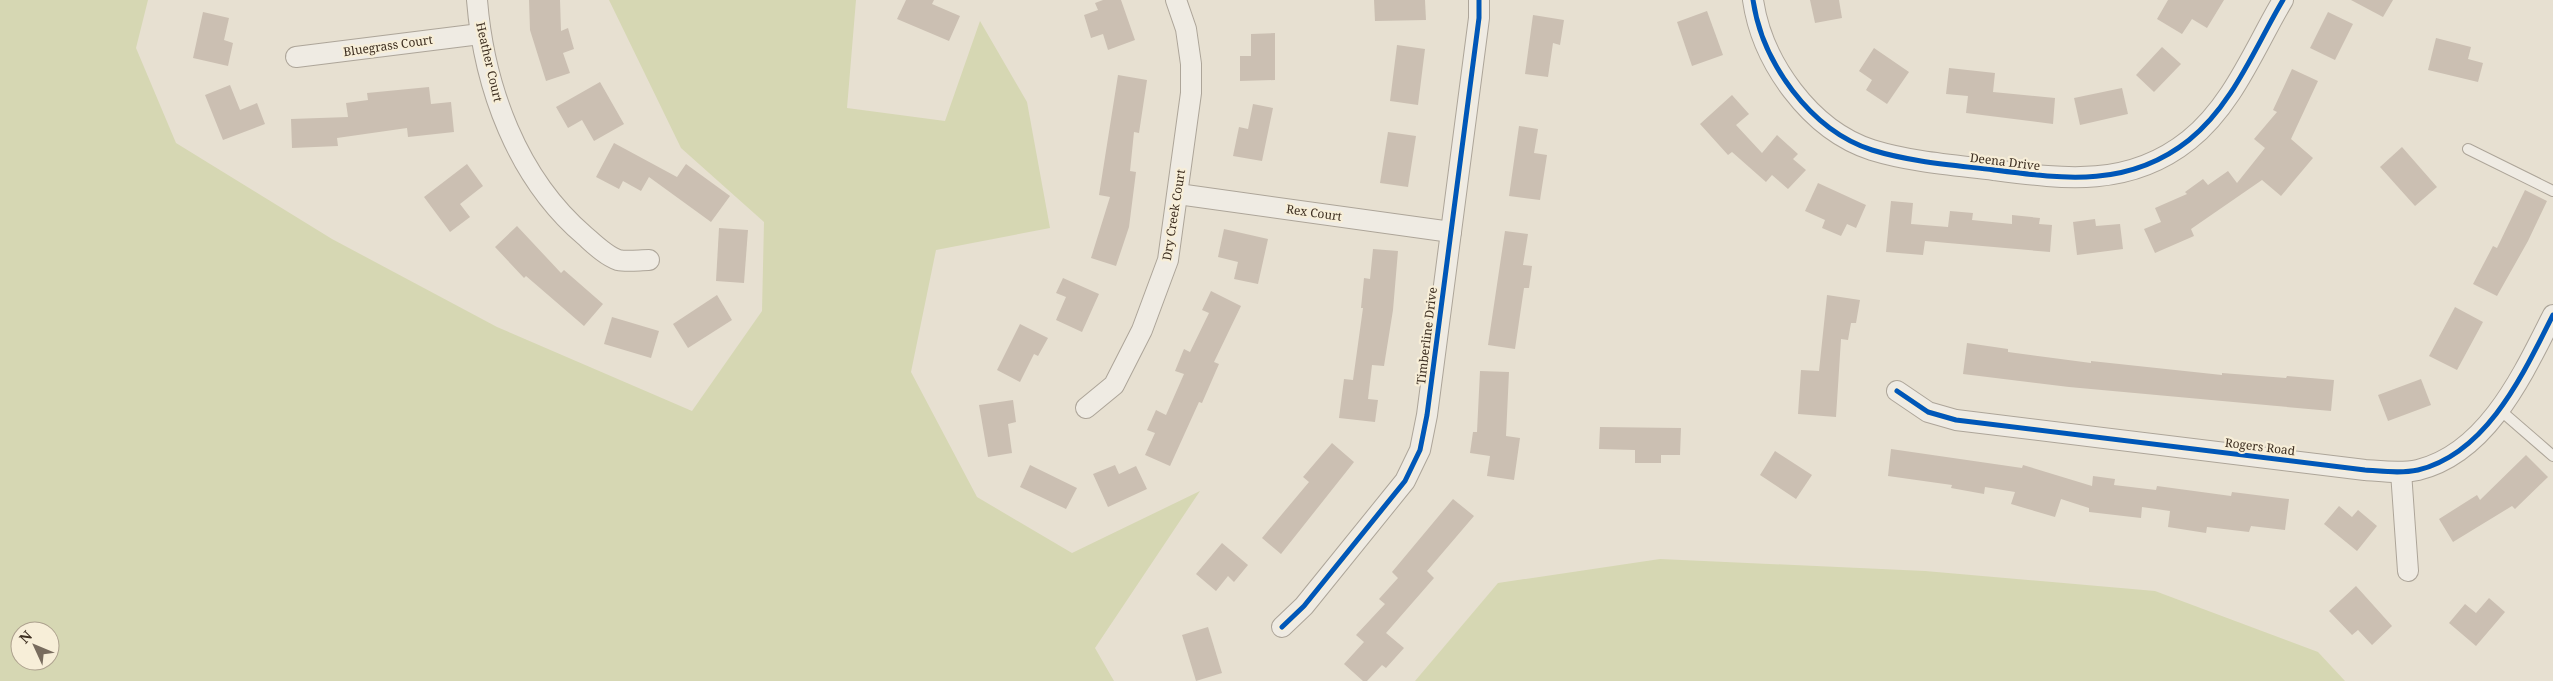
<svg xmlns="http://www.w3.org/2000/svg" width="2553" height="681" viewBox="0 0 2553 681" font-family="'Noto Serif',serif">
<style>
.green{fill:#d6d7b3;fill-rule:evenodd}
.building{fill:#cbbfb2}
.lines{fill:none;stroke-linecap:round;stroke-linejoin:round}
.lane-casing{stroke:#ada599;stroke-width:12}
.street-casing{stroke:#ada599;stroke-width:22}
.lane{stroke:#efebe3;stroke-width:10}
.street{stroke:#efebe3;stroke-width:20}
.cycleway-casing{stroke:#f7eed8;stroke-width:8}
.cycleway{stroke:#0057b8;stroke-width:5}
.labels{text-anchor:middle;stroke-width:4.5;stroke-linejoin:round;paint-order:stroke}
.street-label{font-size:12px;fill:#3d2e20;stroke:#f7eed8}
</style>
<rect width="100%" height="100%" fill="#e7e0d1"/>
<!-- green -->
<g class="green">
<path d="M0 0H148L136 48 176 143 332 239 497 327 692 411 762 311 764 222 681 148 609 0H856L847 108 945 121 980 21 1027 102 1050 228 936 250 911 372 977 497 1072 553 1200 491 1095 648 1114 681H0ZM20 631H50V661H20Z"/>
<path d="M1660 559 1925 571 2155 591 2318 652 2345 681H1415L1498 583Z"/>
</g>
<!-- building -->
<g class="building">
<path d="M529 0H560L561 31 568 28 574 49 563 53 570 73 546 81 530 30Z"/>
<path d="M906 0H934L932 4 960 16 949 41 897 19Z"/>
<path d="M1103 0H1121L1135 40 1108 50 1103 34 1091 38 1084 15 1098 10 1095 3Z"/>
<path d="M1374 0H1425L1426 20 1375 21Z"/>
<path d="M1810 0H1839L1842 18 1815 23Z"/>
<path d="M2168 0H2224L2207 28 2192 19 2182 34 2157 19Z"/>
<path d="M2351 0H2393L2383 17Z"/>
<path d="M1707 11 1723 55 1692 66 1677 22Z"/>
<path d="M203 12 229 18 224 40 233 43 228 66 193 58Z"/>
<path d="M2328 12 2353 24 2335 60 2310 48Z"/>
<path d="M1533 15 1564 20 1560 45 1553 43 1548 77 1525 74Z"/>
<path d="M1275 33V80L1240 81V56H1251V34Z"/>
<path d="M2436 38 2471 47 2468 59 2483 63 2478 82 2428 70Z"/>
<path d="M1397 45 1425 49 1418 105 1390 101Z"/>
<path d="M2162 47 2181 64 2154 92 2136 75Z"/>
<path d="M1874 48 1909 72 1887 104 1866 90 1872 80 1859 71Z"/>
<path d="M1949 68 1995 73 1993 92 2055 98 2053 124 1966 113 1968 96 1946 94Z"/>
<path d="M2292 69 2318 81 2291 139 2313 158 2281 196 2262 180 2191 229 2194 236 2155 253 2144 229 2161 222 2155 208 2187 194 2185 192 2203 179 2208 185 2228 171 2237 183 2265 148 2254 139 2277 112 2273 110Z"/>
<path d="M1118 75 1147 80 1139 133 1134 132 1130 171 1136 172 1129 227 1116 266 1091 258 1110 197 1099 195Z"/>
<path d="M600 82 624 124 594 141 582 120 568 128 556 107Z"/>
<path d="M230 85 240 110 257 103 265 124 223 140 205 95Z"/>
<path d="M429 87 431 104 451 102 454 132 408 137 407 128 337 138 338 146 292 148 291 119 348 117 346 103 368 100 367 93Z"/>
<path d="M2122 88 2128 114 2080 125 2074 98Z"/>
<path d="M1732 95 1749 114 1736 125 1762 153 1777 135 1798 154 1793 159 1806 170 1788 189 1772 175 1766 182 1732 152 1728 155 1700 124Z"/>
<path d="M1253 104 1273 108 1262 161 1233 156 1239 127 1248 129Z"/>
<path d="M1519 126 1538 129 1534 153 1547 155 1540 200 1509 196Z"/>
<path d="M1388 132 1416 136 1408 187 1380 183Z"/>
<path d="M614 143 677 177 686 164 730 196 711 222 649 177 641 191 623 181 619 189 596 177Z"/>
<path d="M2402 147 2437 187 2415 206 2380 167Z"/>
<path d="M467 164 483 186 460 204 470 217 450 232 424 197Z"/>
<path d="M1818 183 1866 205 1856 228 1847 224 1841 236 1822 228 1825 220 1805 211Z"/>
<path d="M2525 190 2547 201 2528 241 2497 296 2473 284 2493 246 2497 248Z"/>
<path d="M1891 201 1913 203 1911 224 1948 227 1950 211 1973 213 1972 220 2012 224V215L2040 218 2039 224 2052 225 2050 252 1925 241 1923 255 1886 252Z"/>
<path d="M2095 219 2096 226 2120 224 2123 249 2077 255 2073 222Z"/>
<path d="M517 226 561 273 564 270 603 304 584 326 526 276 524 278 495 247Z"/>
<path d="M719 228 748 230 744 283 716 281Z"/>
<path d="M1224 229 1268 239 1258 284 1234 279 1238 262 1218 257Z"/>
<path d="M1505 231 1528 234 1523 265 1532 266 1529 288H1524L1515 349 1488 345Z"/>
<path d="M1373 249 1398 251 1393 310 1384 366 1372 365 1368 399 1378 400 1375 422 1339 418 1344 379 1353 380 1363 308H1361L1364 278 1370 279Z"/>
<path d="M1063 278 1099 294 1082 332 1056 320 1066 297 1056 293Z"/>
<path d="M1211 291 1241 306 1214 362 1219 364 1202 403 1199 402 1170 466 1145 455 1155 433 1147 430 1156 410 1166 415 1184 374 1175 371 1184 349 1190 352 1209 313 1202 310Z"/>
<path d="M717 295 732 320 688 348 673 324Z"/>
<path d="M1827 295 1860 300 1856 323H1851L1848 340 1841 339 1836 417 1798 414 1801 370 1819 371Z"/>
<path d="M2455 307 2483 322 2457 370 2429 356Z"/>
<path d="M612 317 659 331 651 358 604 344Z"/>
<path d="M1020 324 1048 338 1038 356 1034 354 1020 382 997 370Z"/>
<path d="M1967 343 2008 349V352L2091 363V361L2222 375V373L2286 378 2287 376 2334 380 2331 411 2069 387 1963 374Z"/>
<path d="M1480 371 1509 372 1506 436 1520 438 1514 480 1487 476 1490 456 1470 453 1473 432H1477Z"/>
<path d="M2421 379 2431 405 2388 421 2378 395Z"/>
<path d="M1013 400 1016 422 1008 424 1012 453 988 457 979 405Z"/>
<path d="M1600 427 1681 428 1680 455H1661V463H1635V450L1599 449Z"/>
<path d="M1332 443 1354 462 1281 554 1262 538 1309 482 1303 477Z"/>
<path d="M1891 449 2022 468 2023 465 2092 486 2093 476 2115 479 2114 485 2156 490 2157 486 2231 496 2232 492 2289 499 2285 530 2251 526 2249 532 2207 527 2206 533 2168 527 2170 511 2142 507 2141 518 2089 512V508L2061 499 2055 517 2011 504 2015 492 1985 487 1984 494 1951 488 1952 485 1888 476Z"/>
<path d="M1775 451 1812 475 1796 499 1760 475Z"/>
<path d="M2526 455 2548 477 2515 509 2512 506 2453 542 2439 519 2477 495 2480 500Z"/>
<path d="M1030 465 1077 488 1066 509 1020 487Z"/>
<path d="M1115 465 1119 474 1136 466 1147 489 1108 507 1093 474Z"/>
<path d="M1453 499 1474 516 1427 571 1434 578 1386 633 1404 648 1386 668 1382 665 1367 681H1363L1344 664 1364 642 1356 635 1385 604 1379 599 1398 578 1392 572Z"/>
<path d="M2339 506 2352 517 2358 510 2377 526 2357 551 2324 524Z"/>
<path d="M1222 543 1248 565 1234 582 1228 576 1216 591 1196 574Z"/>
<path d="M2356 586 2392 626 2372 645 2358 630 2352 635 2329 611Z"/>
<path d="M2489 598 2505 612 2476 646 2449 623 2465 604 2476 613Z"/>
<path d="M1208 627 1222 673 1196 681 1182 635Z"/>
</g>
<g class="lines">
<defs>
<g id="lane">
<path d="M2468 149 2553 191"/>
<path d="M2500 410 2553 456"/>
</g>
<g id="street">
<path d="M477 0C484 87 517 178 585 236 594 244 606 256 618 260 627 262 640 260 649 260"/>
<path d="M1753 0C1762 62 1810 130 1872 150 1911 162 1953 165 1994 170 2064 179 2129 188 2189 140 2233 105 2255 47 2283 0"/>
<path d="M296 57 480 34"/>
<path d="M1178 194 1451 232"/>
<path d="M1897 391 1928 412 1956 420 2365 470C2382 471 2400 474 2418 470 2488 453 2524 372 2553 315"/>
<path d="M1086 408 1114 385 1142 330 1168 260 1191 93V64L1186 29 1176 0"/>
<path d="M2401 472 2408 571"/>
<path d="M1282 627 1304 606 1405 481 1420 450 1427 415 1479 18V0"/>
</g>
</defs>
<!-- lane casing -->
<use href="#lane" class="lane-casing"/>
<!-- street casing -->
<use href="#street" class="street-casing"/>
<!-- lane -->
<use href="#lane" class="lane"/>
<!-- street -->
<use href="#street" class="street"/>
<defs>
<g id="cycleway">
<path d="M1753 0C1762 62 1810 130 1872 150 1911 162 1953 165 1994 170 2064 179 2129 188 2189 140 2233 105 2255 47 2283 0"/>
<path d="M1897 391 1928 412 1956 420 2365 470C2382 471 2400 474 2418 470 2488 453 2524 372 2553 315"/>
<path d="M1282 627 1304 606 1405 481 1420 450 1427 415 1479 18V0"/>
</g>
</defs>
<!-- cycleway casing -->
<use href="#cycleway" class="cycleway-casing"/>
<!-- cycleway -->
<use href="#cycleway" class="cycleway"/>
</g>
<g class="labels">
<!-- street labels -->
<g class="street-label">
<text transform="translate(388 46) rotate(-8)" y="4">Bluegrass Court</text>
<text transform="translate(489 62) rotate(77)" y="4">Heather Court</text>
<text transform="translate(2005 162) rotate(7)" y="4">Deena Drive</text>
<text transform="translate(1314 213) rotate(8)" y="4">Rex Court</text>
<text transform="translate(1174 215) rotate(-81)" y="4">Dry Creek Court</text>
<text transform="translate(1427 336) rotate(-83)" y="4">Timberline Drive</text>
<text transform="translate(2260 447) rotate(7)" y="4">Rogers Road</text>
</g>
</g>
<!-- north arrow -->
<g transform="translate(35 646) rotate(314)"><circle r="24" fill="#f7eed8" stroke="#ada18e"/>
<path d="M0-4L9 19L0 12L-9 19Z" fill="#786c5e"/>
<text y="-8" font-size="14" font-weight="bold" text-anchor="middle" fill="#3d2e20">N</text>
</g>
</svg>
